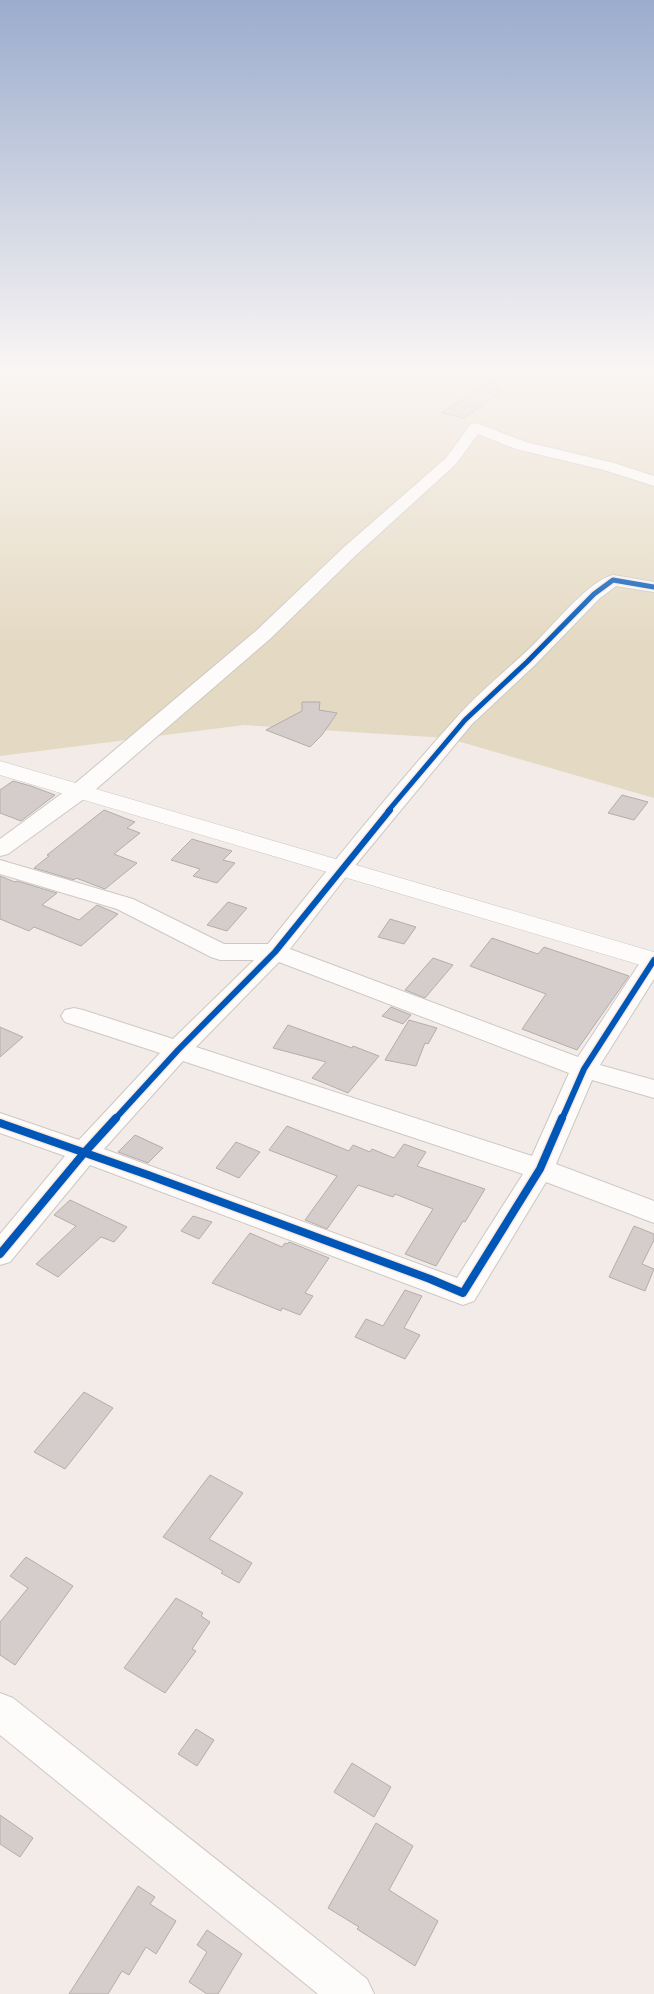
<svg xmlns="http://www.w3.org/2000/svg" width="654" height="1994" viewBox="0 0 654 1994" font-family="'Asap Condensed',sans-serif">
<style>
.green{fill:#e4d9c2}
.building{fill:#d4cdcb;stroke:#b4adaa}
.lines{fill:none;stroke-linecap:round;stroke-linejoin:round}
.minor-casing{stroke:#cec7c4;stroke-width:2}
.tertiary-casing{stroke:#cec7c4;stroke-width:1}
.minor{fill:#fdfcfb;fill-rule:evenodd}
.tertiary{fill:#fdfcfb;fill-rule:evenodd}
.cycleway-far2-casing{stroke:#f9e9e1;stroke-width:8}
.cycleway-far1-casing{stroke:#f9e9e1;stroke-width:9}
.cycleway-casing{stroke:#f9e9e1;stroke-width:11}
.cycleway-far2{stroke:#0057b8;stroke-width:5}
.cycleway-far1{stroke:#0057b8;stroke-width:6}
.cycleway{stroke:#0057b8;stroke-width:8}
</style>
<rect width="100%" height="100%" fill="#f3ebe7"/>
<!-- green -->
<path class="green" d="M0 371H654V798L447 738 244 725 0 756Z"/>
<!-- building -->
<g class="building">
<path d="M493 380 501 392 464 418 442 413Z"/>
<path d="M302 702H320L319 710 337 713 322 735 310 747 266 730 302 711Z"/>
<path d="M13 781 31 786 55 795 21 821 0 813V790Z"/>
<path d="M622 795 648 802 634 820 608 813Z"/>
<path d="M104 810 135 822 127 828 140 833 114 854 137 863 105 889 76 878 74 880 34 868 49 856 47 855Z"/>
<path d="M192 839 232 851 223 860 235 863 217 883 193 876 200 869 171 860Z"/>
<path d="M0 876 15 882 17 881 57 893 42 905 79 920 97 905 118 914 81 946 34 927 29 931 0 919Z"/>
<path d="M228 902 247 908 227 931 207 925Z"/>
<path d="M390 919 416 927 404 944 378 937Z"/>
<path d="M492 938 538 954 544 947 629 976 577 1050 522 1029 546 994 470 966Z"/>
<path d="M433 958 453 965 425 998 405 990Z"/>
<path d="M391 1007 411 1015 403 1024 382 1016Z"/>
<path d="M409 1020 437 1028 428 1044 425 1043 416 1066 385 1060Z"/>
<path d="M288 1025 352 1048 353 1046 379 1056 348 1093 312 1078 326 1062 273 1048Z"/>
<path d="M0 1027 23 1037 0 1057Z"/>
<path d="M287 1126 349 1151 353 1145 370 1152 372 1149 394 1158 404 1144 426 1152 417 1166 485 1189 465 1222 463 1221 436 1266 405 1254 433 1209 395 1194 393 1197 358 1185 327 1229 305 1220 337 1176 269 1150Z"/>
<path d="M135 1135 163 1148 148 1163 118 1152Z"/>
<path d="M236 1142 260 1152 239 1178 216 1168Z"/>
<path d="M70 1200 127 1227 114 1242 101 1237 58 1277 36 1264 76 1226 54 1215Z"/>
<path d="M193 1216 212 1222 199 1239 181 1231Z"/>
<path d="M634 1226 654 1234V1240L642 1264 654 1269 645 1291 609 1277Z"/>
<path d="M250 1233 282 1247 285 1243 287 1244 289 1242 329 1258 305 1293 313 1296 300 1315 282 1308 281 1311 212 1283Z"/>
<path d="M405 1290 422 1296 404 1328 420 1335 405 1359 355 1337 366 1319 383 1326Z"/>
<path d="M84 1392 113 1408 65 1469 34 1452Z"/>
<path d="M210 1475 243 1493 209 1539 252 1563 239 1583 221 1573 223 1571 163 1537Z"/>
<path d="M26 1557 73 1586 15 1665 0 1655V1622L28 1588 10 1576Z"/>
<path d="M176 1598 203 1613 201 1616 210 1622 192 1649 196 1651 165 1693 124 1668Z"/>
<path d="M196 1729 214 1740 197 1766 178 1754Z"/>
<path d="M352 1763 391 1787 374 1817 334 1792Z"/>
<path d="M0 1815 33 1838 20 1857 0 1844Z"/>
<path d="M376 1823 413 1846 389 1890 438 1921 415 1966 357 1929 359 1927 328 1908Z"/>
<path d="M138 1886 155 1897 150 1904 176 1921 156 1954 146 1947 129 1975 122 1971 108 1994H69Z"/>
<path d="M207 1930 242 1954 218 1994H207L189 1982 207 1952 197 1945Z"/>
</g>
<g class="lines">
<defs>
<g id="minor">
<path d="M476 423 526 442 614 463 654 476V486L604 470 516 449 478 434 456 464 355 556 271 638 88 796 8 854 0 856V839L72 786 257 630 343 548 446 458 471 424Z"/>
<path d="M613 575 654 582V592L616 586 600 598 534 666 472 724 349 873 290 949 578 1057 645 955 654 952V979L600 1065 654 1080V1098L592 1080 556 1164 654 1201V1223L546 1182 474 1301 463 1305 90 1165 10 1262 0 1265V1234L65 1156 0 1133V1113L79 1140 160 1053 65 1022 61 1016 65 1010 74 1008 83 1010 173 1039 254 960H220L211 957 117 909 0 874V860L133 899 224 944H268C329 868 391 790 457 717 481 690 511 667 537 641 554 624 590 580 613 575ZM279 962 569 1073 532 1156 196 1047ZM183 1061 523 1174 457 1278 104 1149Z"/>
<path d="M0 1693 13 1698 367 1979 374 1994H318L0 1735Z"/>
</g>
<path id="tertiary" d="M0 761 654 952V969L0 775Z"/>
</defs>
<!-- minor casing -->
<use href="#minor" class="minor-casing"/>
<!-- tertiary casing -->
<use href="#tertiary" class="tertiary-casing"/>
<!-- minor -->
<use href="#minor" class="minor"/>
<!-- tertiary -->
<use href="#tertiary" class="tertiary"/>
<defs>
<path id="cycleway-far2" d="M388 811 465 720 527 662 594 594 613 580 654 587"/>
<g id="cycleway-far1">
<path d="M115 1119 178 1050 275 952 390 810"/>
<path d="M562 1119 584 1069 654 960"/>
</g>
<g id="cycleway">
<path d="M0 1123 148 1175 430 1279 463 1293 540 1169 562 1118"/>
<path d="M0 1254 84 1153 116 1118"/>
</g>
</defs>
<!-- cycleway-far2 casing -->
<use href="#cycleway-far2" class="cycleway-far2-casing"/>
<!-- cycleway-far1 casing -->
<use href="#cycleway-far1" class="cycleway-far1-casing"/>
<!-- cycleway casing -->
<use href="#cycleway" class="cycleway-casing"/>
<!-- cycleway-far2 -->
<use href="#cycleway-far2" class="cycleway-far2"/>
<!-- cycleway-far1 -->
<use href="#cycleway-far1" class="cycleway-far1"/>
<!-- cycleway -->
<use href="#cycleway" class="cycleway"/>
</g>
<!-- sky -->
<linearGradient id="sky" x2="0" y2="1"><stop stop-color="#9baccd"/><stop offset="0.57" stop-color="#faf6f4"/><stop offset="1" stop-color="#faf6f4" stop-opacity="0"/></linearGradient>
<rect width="654" height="650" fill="url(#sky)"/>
</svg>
